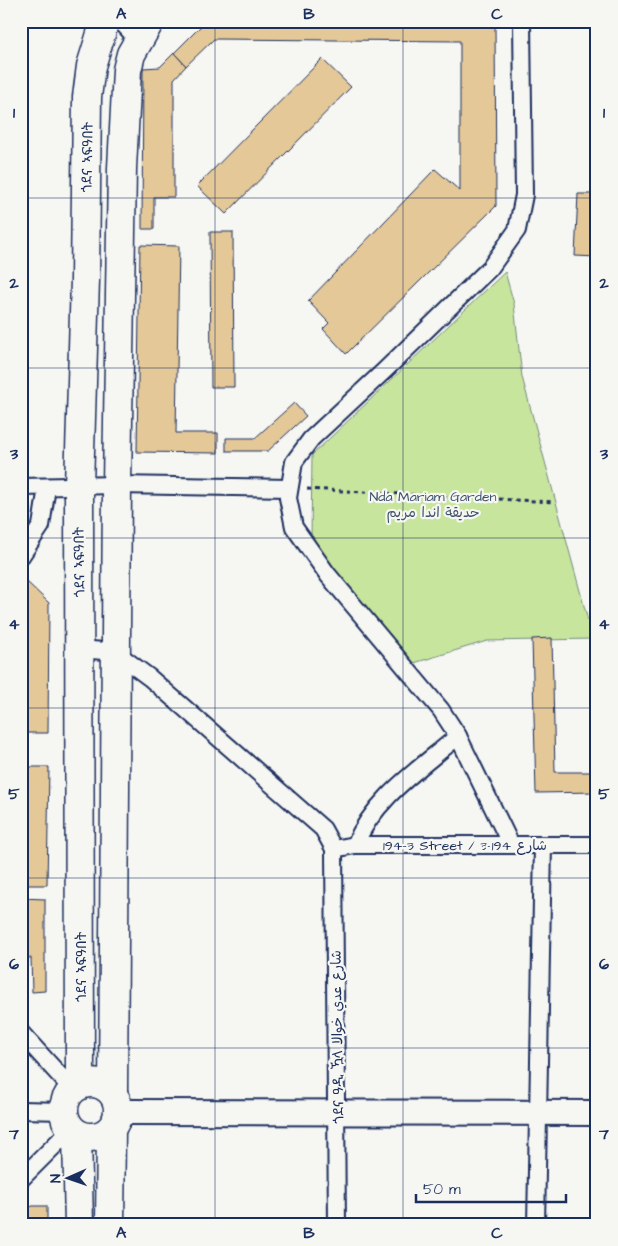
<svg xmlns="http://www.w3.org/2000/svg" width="618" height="1246" viewBox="0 0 618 1246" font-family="'Architects Daughter','Playpen Sans Arabic','Noto Sans Ethiopic',sans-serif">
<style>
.green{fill:#c8e59d;stroke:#728a7e}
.building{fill:#e4c898;stroke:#1b2f5e}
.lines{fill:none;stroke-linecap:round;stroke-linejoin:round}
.street-casing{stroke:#1b2f5e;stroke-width:20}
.secondary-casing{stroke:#1b2f5e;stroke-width:28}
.highway-casing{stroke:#1b2f5e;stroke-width:31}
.path{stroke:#1b2f5e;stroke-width:3;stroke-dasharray:4 4;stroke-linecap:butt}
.street{stroke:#f6f6f2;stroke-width:16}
.secondary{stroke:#f6f6f2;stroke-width:24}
.highway{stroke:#f6f6f2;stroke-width:28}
.grid{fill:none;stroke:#1b2f5e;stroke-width:1;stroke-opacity:0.55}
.labels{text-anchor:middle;stroke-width:4.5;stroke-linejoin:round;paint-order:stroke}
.street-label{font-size:14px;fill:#1b2f5e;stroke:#f6f6f2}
.park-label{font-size:14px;fill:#3e536b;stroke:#f6f6f2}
.neatline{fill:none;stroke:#1b2f5e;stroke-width:2}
.grid-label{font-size:16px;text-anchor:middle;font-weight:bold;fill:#1b2f5e}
</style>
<rect width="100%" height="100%" fill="#f6f6f2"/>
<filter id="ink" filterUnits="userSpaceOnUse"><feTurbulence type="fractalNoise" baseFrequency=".02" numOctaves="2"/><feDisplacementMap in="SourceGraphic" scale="10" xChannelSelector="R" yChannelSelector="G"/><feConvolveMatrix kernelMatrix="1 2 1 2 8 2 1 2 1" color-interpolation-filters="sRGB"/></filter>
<g filter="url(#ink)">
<!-- green -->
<path class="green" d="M505 272 514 304 522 377 593 639 487 641 414 663 311 541 312 455Z"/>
<!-- building -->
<g class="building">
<path d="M206 21H495L496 206 346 354 323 329 329 323 308 301 435 169 460 191V41L214 39 186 66 174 53Z"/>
<path d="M174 53 186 66 174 79V197H154V229H142L143 68 160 67Z"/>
<path d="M322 59 351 87 226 214 197 186Z"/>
<path d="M578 194H597V257L575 256Z"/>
<path d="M210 232H233L234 387H211Z"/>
<path d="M140 245 179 246 176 433H218V453L137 452Z"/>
<path d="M294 403 306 416 268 451H226V438H255Z"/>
<path d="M25 580 49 603 48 733H21V584Z"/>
<path d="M552 638 555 772H597V792L536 793 532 639Z"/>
<path d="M21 753H25V767H49L47 885H23V898Z"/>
<path d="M21 898 45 899V991L32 992 31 958 22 957Z"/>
<path d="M32 1206H47V1225H21V1217Z"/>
</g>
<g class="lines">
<defs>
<g id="street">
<path d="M21 487 117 485 289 488"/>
<path d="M21 556 41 526 47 487"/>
<path d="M80 649 115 652 150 678 323 829 334 849 337 1225"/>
<path d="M355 845C374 798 421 768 458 736"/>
<path d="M511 845 458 736 441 710 328 575 294 527 288 498 294 462 311 439 384 371 490 268 517 230 524 195 522 21"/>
<path d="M334 849 355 845H597"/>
<path d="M21 1033 73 1090"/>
<path d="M21 1110 64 1111"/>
<path d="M21 1179 71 1129"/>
<path d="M536 1225 543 845"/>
</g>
<g id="secondary">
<path d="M126 21 140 36"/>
<path d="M118 1112 597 1113"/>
</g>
<g id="highway">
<circle cx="91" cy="1110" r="27"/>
<path d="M80 1085 79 486 85 279 87 97 91 66 105 21"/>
<path d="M113 1094 117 485 122 168 127 70 131 54 150 21"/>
<path d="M77 1135 79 1225"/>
<path d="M110 1225 111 1129"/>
</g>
</defs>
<!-- street casing -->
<use href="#street" class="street-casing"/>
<!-- secondary casing -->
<use href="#secondary" class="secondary-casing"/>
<!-- highway casing -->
<use href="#highway" class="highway-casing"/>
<!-- path -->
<path class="path" d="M307 489 554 502"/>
<!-- street -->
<use href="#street" class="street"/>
<!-- secondary -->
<use href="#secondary" class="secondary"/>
<!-- highway -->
<use href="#highway" class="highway"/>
</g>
</g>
<!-- grid -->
<path class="grid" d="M215 21V1225M403 21V1225M21 198H597M21 368H597M21 538H597M21 708H597M21 878H597M21 1048H597"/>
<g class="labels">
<!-- street labels -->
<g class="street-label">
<text transform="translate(87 157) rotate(-89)" y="5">ጎደና ኣፍዓበት</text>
<text transform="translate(79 562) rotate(-91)" y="5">ጎደና ኣፍዓበት</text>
<text x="465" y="850">194-3 Street / شارع 194-3</text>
<text transform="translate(81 967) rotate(-90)" y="5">ጎደና ኣፍዓበት</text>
<text transform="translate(337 1037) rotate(-91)" y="5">ጎደና ዓዲ ዃላ شارع عدي خوالا</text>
</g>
<!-- park labels -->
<g class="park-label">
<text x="433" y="501">Nda Mariam Garden<tspan x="433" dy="16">حديقة اندا مريم</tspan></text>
</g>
</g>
<!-- margin -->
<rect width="618" height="1246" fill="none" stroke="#f6f6f2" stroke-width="55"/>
<!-- north arrow -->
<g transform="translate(68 1178) rotate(268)" stroke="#f6f6f2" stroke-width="4" paint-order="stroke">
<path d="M0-4L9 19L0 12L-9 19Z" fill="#1b2f5e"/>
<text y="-8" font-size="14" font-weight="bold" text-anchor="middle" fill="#1b2f5e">N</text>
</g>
<!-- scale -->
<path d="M416 1194v8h150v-8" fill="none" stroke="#1b2f5e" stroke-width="2.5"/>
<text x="423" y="1194" font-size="15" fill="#1b2f5e" stroke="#f6f6f2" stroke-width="4" paint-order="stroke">50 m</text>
<rect x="28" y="28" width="562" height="1190" class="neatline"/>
<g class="grid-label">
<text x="121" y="19">A</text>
<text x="309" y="19">B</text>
<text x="497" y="19">C</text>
<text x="14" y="118">1</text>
<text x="604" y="118">1</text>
<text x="14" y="288">2</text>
<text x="604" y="288">2</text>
<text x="14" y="459">3</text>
<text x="604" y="459">3</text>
<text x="14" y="629">4</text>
<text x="604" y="629">4</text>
<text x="14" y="799">5</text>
<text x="604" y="799">5</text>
<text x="14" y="969">6</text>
<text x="604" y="969">6</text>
<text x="14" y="1139">7</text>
<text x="604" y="1139">7</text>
<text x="121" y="1238">A</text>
<text x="309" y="1238">B</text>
<text x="497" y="1238">C</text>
</g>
</svg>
